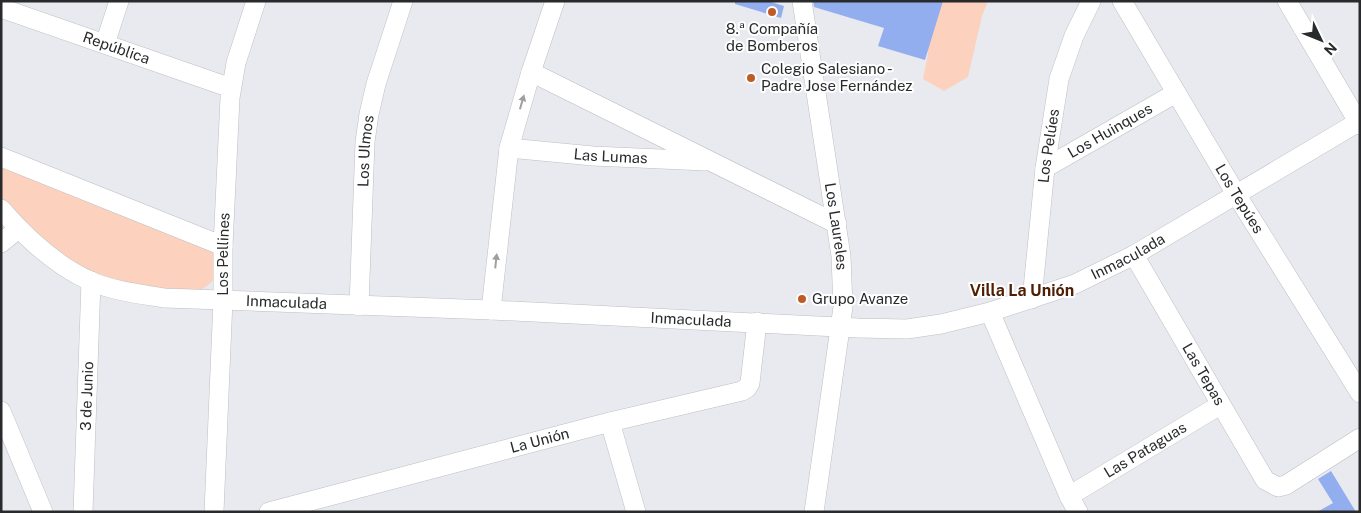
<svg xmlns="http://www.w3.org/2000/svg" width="1361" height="513" viewBox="0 0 1361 513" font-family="'Public Sans',sans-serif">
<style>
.green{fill:#fcd2be}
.building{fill:#92aeef}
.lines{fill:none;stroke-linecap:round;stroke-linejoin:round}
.street-casing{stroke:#bdbfc3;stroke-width:20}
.street{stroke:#fff;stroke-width:19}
.oneway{fill:#9f9fa0}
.poi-dot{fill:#bf5b25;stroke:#fff;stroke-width:2}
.labels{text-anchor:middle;stroke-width:4;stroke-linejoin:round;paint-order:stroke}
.poi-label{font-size:15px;fill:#292a2c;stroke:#fff;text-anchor:start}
.street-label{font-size:15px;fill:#292a2c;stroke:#fff}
.neighbourhood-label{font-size:16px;font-weight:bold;fill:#4e1f04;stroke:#fff}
</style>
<rect width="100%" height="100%" fill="#e8eaef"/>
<!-- green -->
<g class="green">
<path d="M932 1H988L982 16 968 77 944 91 923 79 928 54 927 29Z"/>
<path d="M1 165 207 248 214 253 215 275 212 282 201 290 177 291 122 282 90 271 64 258 9 208 1 199Z"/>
</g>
<!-- building -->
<g class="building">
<path d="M735 1H768L784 6 781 18 735 4Z"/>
<path d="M813 1H943L925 60 878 46 884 28 814 7Z"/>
<path d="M1331 471 1356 512H1317L1333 503 1318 479Z"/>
</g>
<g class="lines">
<defs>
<g id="street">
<path id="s1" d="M802 1 841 256 843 307 814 512"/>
<path id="s2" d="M1122 1 1236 194 1360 393"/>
<path d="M1287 1 1360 125"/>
<path id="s3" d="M1 8 231 88"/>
<path d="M105 44 119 1"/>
<path d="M531 72 837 224"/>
<path id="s4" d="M509 148 593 156 706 161"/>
<path d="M1 157 223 246"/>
<path id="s5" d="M1045 168 1176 93"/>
<path id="s6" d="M1 209C26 238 55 265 90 281 113 291 140 294 165 298L491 310 858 328 907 329 941 324 990 312 1075 284 1134 255 1360 121"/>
<path d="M1 243 18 229"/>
<path id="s7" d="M1134 255 1265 480 1278 487 1286 485 1360 438"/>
<path id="s8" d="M1032 299 1045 168 1059 79 1074 36 1091 1"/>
<path id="s9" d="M359 306 365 142 369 114 376 84 403 1"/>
<path d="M491 310 509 148 531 72 555 1"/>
<path d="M990 312 1069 496 1078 512"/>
<path d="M1 411 43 512"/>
<path d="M610 422 636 512"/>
<path id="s10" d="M1069 496 1220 405"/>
<path id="s11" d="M83 512 91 281"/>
<path id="s12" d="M214 512 223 300V246L230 98 236 63 256 1"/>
<path id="s13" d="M269 512 610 422 742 391 747 388 750 383 757 322"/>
</g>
</defs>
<!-- street casing -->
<use href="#street" class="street-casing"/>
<!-- street -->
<use href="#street" class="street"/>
</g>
<!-- one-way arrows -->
<defs><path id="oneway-solid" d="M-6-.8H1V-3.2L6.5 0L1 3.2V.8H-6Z" transform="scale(1.25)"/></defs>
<g class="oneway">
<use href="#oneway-solid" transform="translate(522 102) rotate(-74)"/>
<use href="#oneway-solid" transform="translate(496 261) rotate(-84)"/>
</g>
<!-- markers -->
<g class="poi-dot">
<circle cx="772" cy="12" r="5"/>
<circle cx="751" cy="78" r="5"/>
<circle cx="802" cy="299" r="5"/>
</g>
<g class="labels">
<!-- poi labels -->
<g class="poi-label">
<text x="772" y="34" text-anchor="middle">8.ª Compañía<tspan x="772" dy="17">de Bomberos</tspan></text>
<text x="761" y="74">Colegio Salesiano -<tspan x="761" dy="17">Padre Jose Fernández</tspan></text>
<text x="812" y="304">Grupo Avanze</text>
</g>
<!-- street labels -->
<g class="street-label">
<text dy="5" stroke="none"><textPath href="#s3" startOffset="122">República</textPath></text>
<text dy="5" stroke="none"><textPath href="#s5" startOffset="75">Los Huinques</textPath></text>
<text dy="5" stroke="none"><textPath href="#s8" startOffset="154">Los Pelúes</textPath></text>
<text dy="5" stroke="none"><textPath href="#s9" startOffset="155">Los Ulmos</textPath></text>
<text dy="5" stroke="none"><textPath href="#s4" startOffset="102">Las Lumas</textPath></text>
<text dy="5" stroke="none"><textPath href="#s2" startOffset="230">Los Tepúes</textPath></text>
<text dy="5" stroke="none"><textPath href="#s1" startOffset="228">Los Laureles</textPath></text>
<text dy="5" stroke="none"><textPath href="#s12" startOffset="258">Los Pellines</textPath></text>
<text dy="5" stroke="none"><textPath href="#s6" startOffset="1169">Inmaculada</textPath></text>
<text dy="5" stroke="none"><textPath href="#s6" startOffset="314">Inmaculada</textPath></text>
<text dy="5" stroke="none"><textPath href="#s6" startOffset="719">Inmaculada</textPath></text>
<text dy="5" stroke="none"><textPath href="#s7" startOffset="138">Las Tepas</textPath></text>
<text dy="5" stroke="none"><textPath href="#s11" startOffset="116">3 de Junio</textPath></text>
<text dy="5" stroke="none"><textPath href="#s13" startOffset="280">La Unión</textPath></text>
<text dy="5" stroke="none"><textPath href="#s10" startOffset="89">Las Pataguas</textPath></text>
</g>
<!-- neighbourhood labels -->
<g class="neighbourhood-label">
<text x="1022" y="296">Villa La Unión</text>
</g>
</g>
<!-- border -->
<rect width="1361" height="513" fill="none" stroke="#292a2c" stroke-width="5"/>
<!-- north arrow -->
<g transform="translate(1321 40) rotate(133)" stroke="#ffffff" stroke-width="4" paint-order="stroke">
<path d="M0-4L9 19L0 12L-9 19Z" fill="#292a2c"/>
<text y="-8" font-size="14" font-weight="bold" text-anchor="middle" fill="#292a2c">N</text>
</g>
</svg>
